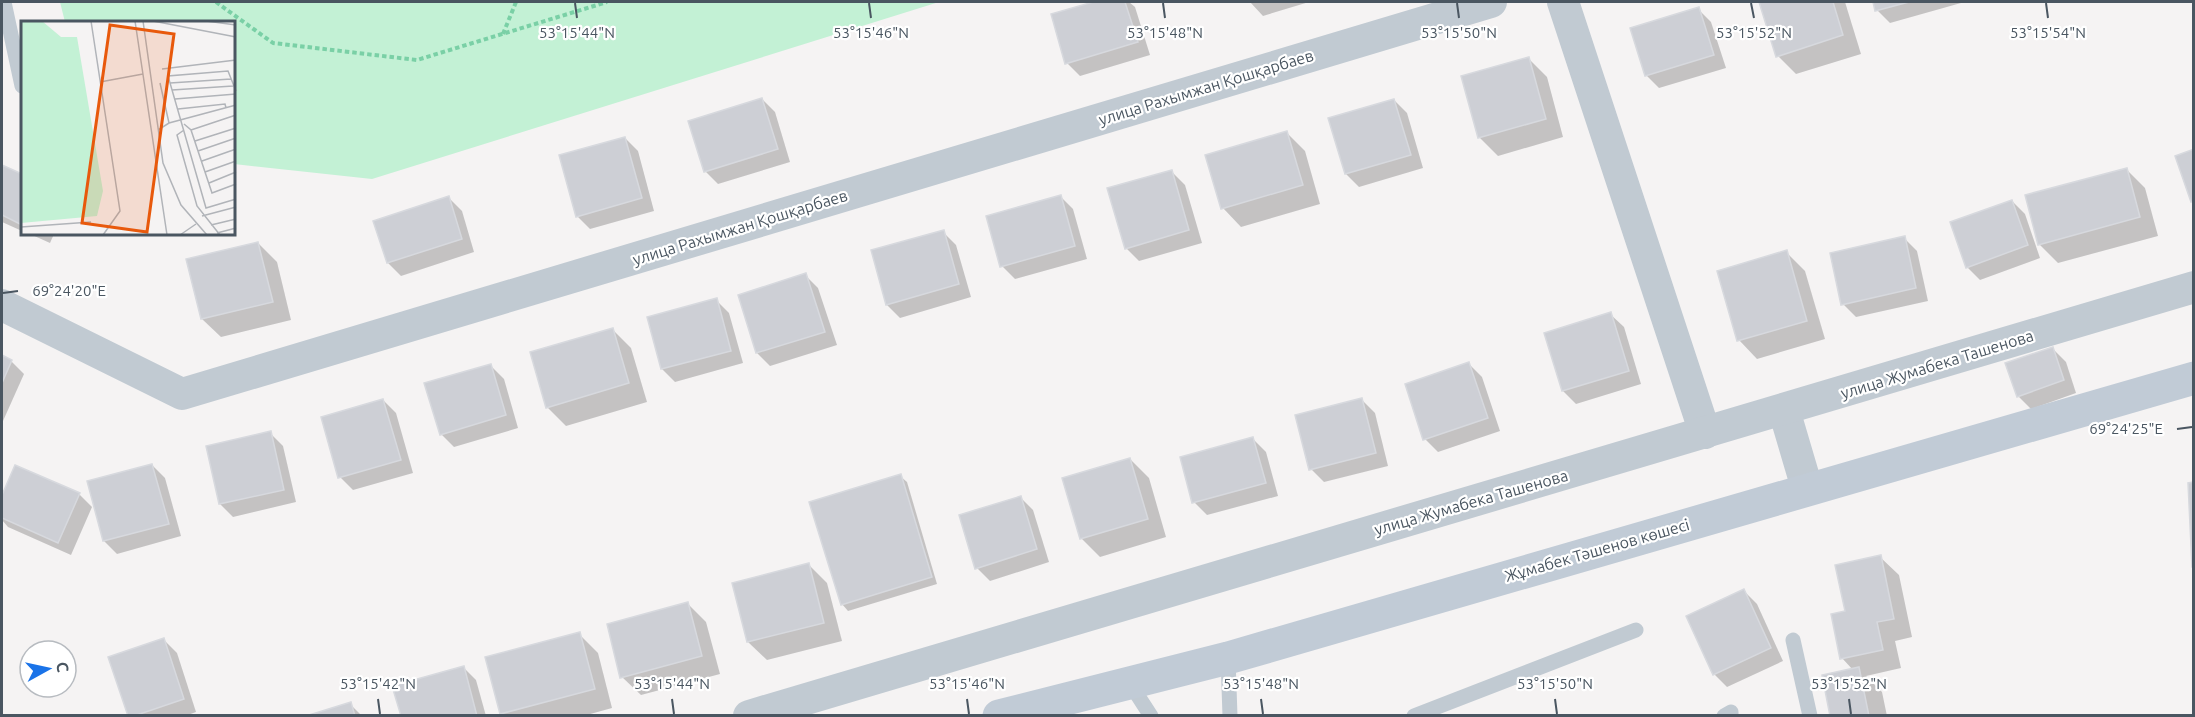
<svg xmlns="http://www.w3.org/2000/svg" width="2195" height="717" viewBox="0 0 2195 717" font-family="Ubuntu,sans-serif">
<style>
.green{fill:#c3f1d5}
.shadow{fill:#0003}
.building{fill:#cdcfd5;stroke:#d7d9de;stroke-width:1.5}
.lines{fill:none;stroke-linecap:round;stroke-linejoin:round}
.path{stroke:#7ad0a6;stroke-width:4;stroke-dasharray:4.5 3;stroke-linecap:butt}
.lane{stroke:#c1cad2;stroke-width:15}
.street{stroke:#c1cad2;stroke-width:32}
.secondary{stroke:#c1cbd6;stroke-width:33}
.ticks{fill:none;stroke:#4a5661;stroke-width:2}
.labels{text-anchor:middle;stroke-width:4.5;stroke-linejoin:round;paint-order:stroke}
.street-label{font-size:16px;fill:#4a5661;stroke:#fff}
.inset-road{fill:none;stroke:#b1b4b9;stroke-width:1.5}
.view{fill:#e8590c;fill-opacity:0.15;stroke:#e8590c;stroke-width:3}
.inset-edge{fill:none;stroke:#4a5661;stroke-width:3}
.ticks-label{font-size:15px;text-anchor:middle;fill:#4a5661;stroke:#fff;stroke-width:4.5;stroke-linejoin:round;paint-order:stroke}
</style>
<rect width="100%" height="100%" fill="#f5f3f3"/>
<!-- green -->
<path class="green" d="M60 2H939L372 179 234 164V22H65Z"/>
<!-- shadow -->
<g class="shadow">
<path d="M1098 2H1129L1135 7 1150 55 1080 76 1067 63 1052 15Z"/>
<path d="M1250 2H1309L1263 16Z"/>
<path d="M1761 2H1845L1861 54 1796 74 1778 56Z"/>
<path d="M1874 2H1960L1961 3 1890 23 1877 10Z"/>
<path d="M1698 9 1711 22 1726 68 1659 88 1646 75Z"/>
<path d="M1528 58 1547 77 1563 137 1498 156 1479 137Z"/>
<path d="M762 99 775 112 790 162 718 184 705 171Z"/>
<path d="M1394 100 1407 113 1423 168 1359 187 1346 174Z"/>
<path d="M1286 132 1305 151 1320 204 1241 227 1223 208Z"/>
<path d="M625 138 638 151 654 211 590 229 577 216Z"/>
<path d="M2 166 22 176V231L2 222Z"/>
<path d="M2127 170 2145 188 2158 236 2058 263 2039 244Z"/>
<path d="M1172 172 1185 185 1202 243 1139 261 1126 248Z"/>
<path d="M1060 196 1073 209 1087 259 1015 279 1002 266Z"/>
<path d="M449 198 462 211 474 252 401 276 388 263Z"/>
<path d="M2012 201 2025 214 2040 258 1980 280 1967 267Z"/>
<path d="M943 232 956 245 971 297 900 318 887 305Z"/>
<path d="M30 234H54L50 243Z"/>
<path d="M1904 238 1917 251 1928 301 1856 317 1843 304Z"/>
<path d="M258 243 277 262 291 320 221 337 202 319Z"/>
<path d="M1786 252 1805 271 1825 339 1757 359 1739 340Z"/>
<path d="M805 275 818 288 837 345 770 366 757 353 740 296Z"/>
<path d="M716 300 729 313 743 363 675 382 662 369Z"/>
<path d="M1610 314 1624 327 1641 384 1576 404 1563 391Z"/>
<path d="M612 329 631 348 647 402 566 426 547 407Z"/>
<path d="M2053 349 2066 362 2076 393 2031 409 2018 396Z"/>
<path d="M2 357 11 361 24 374 3 421 2 420Z"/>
<path d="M1469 364 1482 377 1500 431 1438 452 1425 439Z"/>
<path d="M491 366 504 379 518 428 454 447 441 434Z"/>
<path d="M383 400 396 413 413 473 353 490 340 477Z"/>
<path d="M1362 400 1375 413 1388 466 1324 482 1311 469Z"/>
<path d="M270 433 283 446 296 502 233 517 220 504Z"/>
<path d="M1253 439 1266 452 1278 496 1207 515 1194 502Z"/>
<path d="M1130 459 1149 478 1166 537 1100 557 1081 538Z"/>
<path d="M152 465 165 478 181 536 117 554 104 541Z"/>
<path d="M16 467 79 494 92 507 71 555 8 527 2 520V499Z"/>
<path d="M900 476 907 482 937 584 848 611 842 604Z"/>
<path d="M1020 497 1033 510 1049 562 990 581 977 568Z"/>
<path d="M1880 557 1899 575 1912 637 1895 641 1901 668 1866 676 1882 692 1887 716H1832L1853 670 1842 658 1847 612Z"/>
<path d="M808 564 827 583 842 641 767 660 748 642Z"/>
<path d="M1744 591 1757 604 1783 661 1727 687 1714 674Z"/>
<path d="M688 604 706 622 720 674 641 695 622 677Z"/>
<path d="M579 634 598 653 612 708 583 716H504L501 713Z"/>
<path d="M164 640 177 653 196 712 185 716H130Z"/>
<path d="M463 667 476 680 486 716H402Z"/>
<path d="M350 704 362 716H311Z"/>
</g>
<!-- building -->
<g class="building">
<path d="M1093 2H1125L1138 42 1065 64 1051 14Z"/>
<path d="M1759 2H1833L1843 35 1776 57Z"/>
<path d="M1873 2H1909L1875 11Z"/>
<path d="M1699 7 1714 55 1645 76 1630 28Z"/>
<path d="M1529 57 1546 119 1478 138 1461 76Z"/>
<path d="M762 98 778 149 704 172 688 121Z"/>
<path d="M1394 99 1411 155 1345 174 1328 118Z"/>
<path d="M1287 131 1303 185 1221 209 1205 155Z"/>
<path d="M625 137 642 198 576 217 559 155Z"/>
<path d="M2194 149V201L2191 202 2175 156Z"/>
<path d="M2 165 22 174V225L2 215Z"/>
<path d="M2127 168 2140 217 2038 245 2025 195Z"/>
<path d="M1172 170 1189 230 1125 249 1107 188Z"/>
<path d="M1061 195 1075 246 1000 267 986 216Z"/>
<path d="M449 196 462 239 387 263 373 221Z"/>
<path d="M2012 200 2028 245 1966 268 1950 222Z"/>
<path d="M944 230 959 284 886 305 871 250Z"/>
<path d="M1905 236 1916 288 1841 305 1830 253Z"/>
<path d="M258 242 273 302 201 319 186 259Z"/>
<path d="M1787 250 1807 321 1737 341 1717 271Z"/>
<path d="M806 273 825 332 756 353 738 295Z"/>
<path d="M717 298 731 351 661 369 647 317Z"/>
<path d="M1611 312 1629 371 1562 391 1544 333Z"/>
<path d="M613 328 629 383 546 408 530 352Z"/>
<path d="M2053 347 2064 380 2017 397 2005 363Z"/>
<path d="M2 355 12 360 2 383Z"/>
<path d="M1469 362 1488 418 1423 440 1405 384Z"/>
<path d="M491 364 506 415 440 435 424 383Z"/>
<path d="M1362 398 1376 453 1309 470 1295 415Z"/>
<path d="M383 399 401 460 338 478 321 417Z"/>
<path d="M271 431 284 490 219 504 206 446Z"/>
<path d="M1253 437 1266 483 1192 503 1180 457Z"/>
<path d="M1130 458 1148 519 1080 539 1062 478Z"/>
<path d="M152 464 169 524 103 541 87 481Z"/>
<path d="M15 465 80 493 58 543 2 518V495Z"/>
<path d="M901 474 932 577 841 605 809 502Z"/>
<path d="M2194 482V567H2192L2188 483Z"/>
<path d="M1021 496 1037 549 975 569 959 515Z"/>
<path d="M1881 555 1894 619 1877 622 1883 650 1840 659 1831 614 1845 611 1835 565Z"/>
<path d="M809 563 824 623 747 642 732 583Z"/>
<path d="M1744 589 1771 648 1713 675 1686 616Z"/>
<path d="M688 602 702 656 620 678 607 624Z"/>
<path d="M580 632 595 689 500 714 485 657Z"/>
<path d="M164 638 184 699 134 716H128L108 657Z"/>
<path d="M464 666 477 716H401L392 686Z"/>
<path d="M1859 667 1869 716H1830L1822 675Z"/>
<path d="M351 702 355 716H306Z"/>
</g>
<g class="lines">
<!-- path -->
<g class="path">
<path d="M216 2 273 43 417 60 607 2"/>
<path d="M503 34 516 2"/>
</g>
<!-- lane -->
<g class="lane">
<path d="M4 2 22 86"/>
<path d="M1793 640 1810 716"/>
<path d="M1228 658 1230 716"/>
<path d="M1129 682 1151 716"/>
<path d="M1414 716 1636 630"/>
<path d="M1724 716 1731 712V716"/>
</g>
<!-- street -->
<g class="street">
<path d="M1563 2 1705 433"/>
<path d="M2 305 182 394 1491 2"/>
<path d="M1784 410 1807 488"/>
<path d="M749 716 2194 287"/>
</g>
<!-- secondary -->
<path class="secondary" d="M999 716 1228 658 2194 378"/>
</g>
<!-- ticks -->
<path class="ticks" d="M575 3 577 18M869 3 871 18M1163 3 1165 18M1457 3 1459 18M1751 3 1754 18M2046 3 2048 18M3 293 18 291M2177 429 2192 427M378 699 380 714M672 699 674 714M967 699 969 714M1261 699 1263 714M1555 699 1557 714M1849 699 1851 714"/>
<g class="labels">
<!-- street labels -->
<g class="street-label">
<text transform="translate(1206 87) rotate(-17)" y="6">улица Рахымжан Қошқарбаев</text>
<text transform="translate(740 227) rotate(-17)" y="6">улица Рахымжан Қошқарбаев</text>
<text transform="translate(1937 364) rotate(-17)" y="6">улица Жумабека Ташенова</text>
<text transform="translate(1471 502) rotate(-16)" y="6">улица Жумабека Ташенова</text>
<text transform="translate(1597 550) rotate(-16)" y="6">Жұмабек Тәшенов көшесі</text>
</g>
</g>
<!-- overview -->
<g transform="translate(21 21)">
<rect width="214" height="214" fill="#f5f3f3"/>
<path d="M0 0H21L40 16H56L82 170 76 195 0 202Z" fill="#c3f1d5"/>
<path class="inset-road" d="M70 0 99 190 82 214M114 0 146 214M122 0 142 142 160 184 186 214M132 0 215 16M185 0 215 4M141 48 215 39M79 61 122 53M139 62 148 102M149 62 210 58M151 69 212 65M215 70 207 50 147 55 185 187 215 178M154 78 215 73M157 88 204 83 205 87M163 103 170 109 191 172 215 163M137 109 148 102 215 84M163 109 156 114 176 185 199 214M170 109 215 94M174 120 215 107M177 130 215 117M181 140 215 128M184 151 215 140M188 162 215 151M181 195 215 186M190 204 215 198M0 206 70 201M196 212 215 207M159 214 175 203"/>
<path class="view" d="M89 4 153 13 126 211 61 202Z"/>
<rect width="214" height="214" class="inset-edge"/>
</g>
<g class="ticks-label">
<text x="577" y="38">53°15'44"N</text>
<text x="871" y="38">53°15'46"N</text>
<text x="1165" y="38">53°15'48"N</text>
<text x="1459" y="38">53°15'50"N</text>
<text x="1754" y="38">53°15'52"N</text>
<text x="2048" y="38">53°15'54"N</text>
<text x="69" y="296">69°24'20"E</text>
<text x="2126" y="434">69°24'25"E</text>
<text x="378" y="689">53°15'42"N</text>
<text x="672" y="689">53°15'44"N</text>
<text x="967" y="689">53°15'46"N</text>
<text x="1261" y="689">53°15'48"N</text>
<text x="1555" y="689">53°15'50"N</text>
<text x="1849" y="689">53°15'52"N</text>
</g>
<!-- border -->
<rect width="2195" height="717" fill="none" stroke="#4a5661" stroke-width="6"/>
<!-- north arrow -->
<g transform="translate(48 669) rotate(82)"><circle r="28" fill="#ffffff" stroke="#b7bbc0" stroke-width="1.5"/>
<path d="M0-4.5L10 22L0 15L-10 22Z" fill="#1a73e8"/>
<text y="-9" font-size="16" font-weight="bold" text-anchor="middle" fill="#4a5661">С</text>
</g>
</svg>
